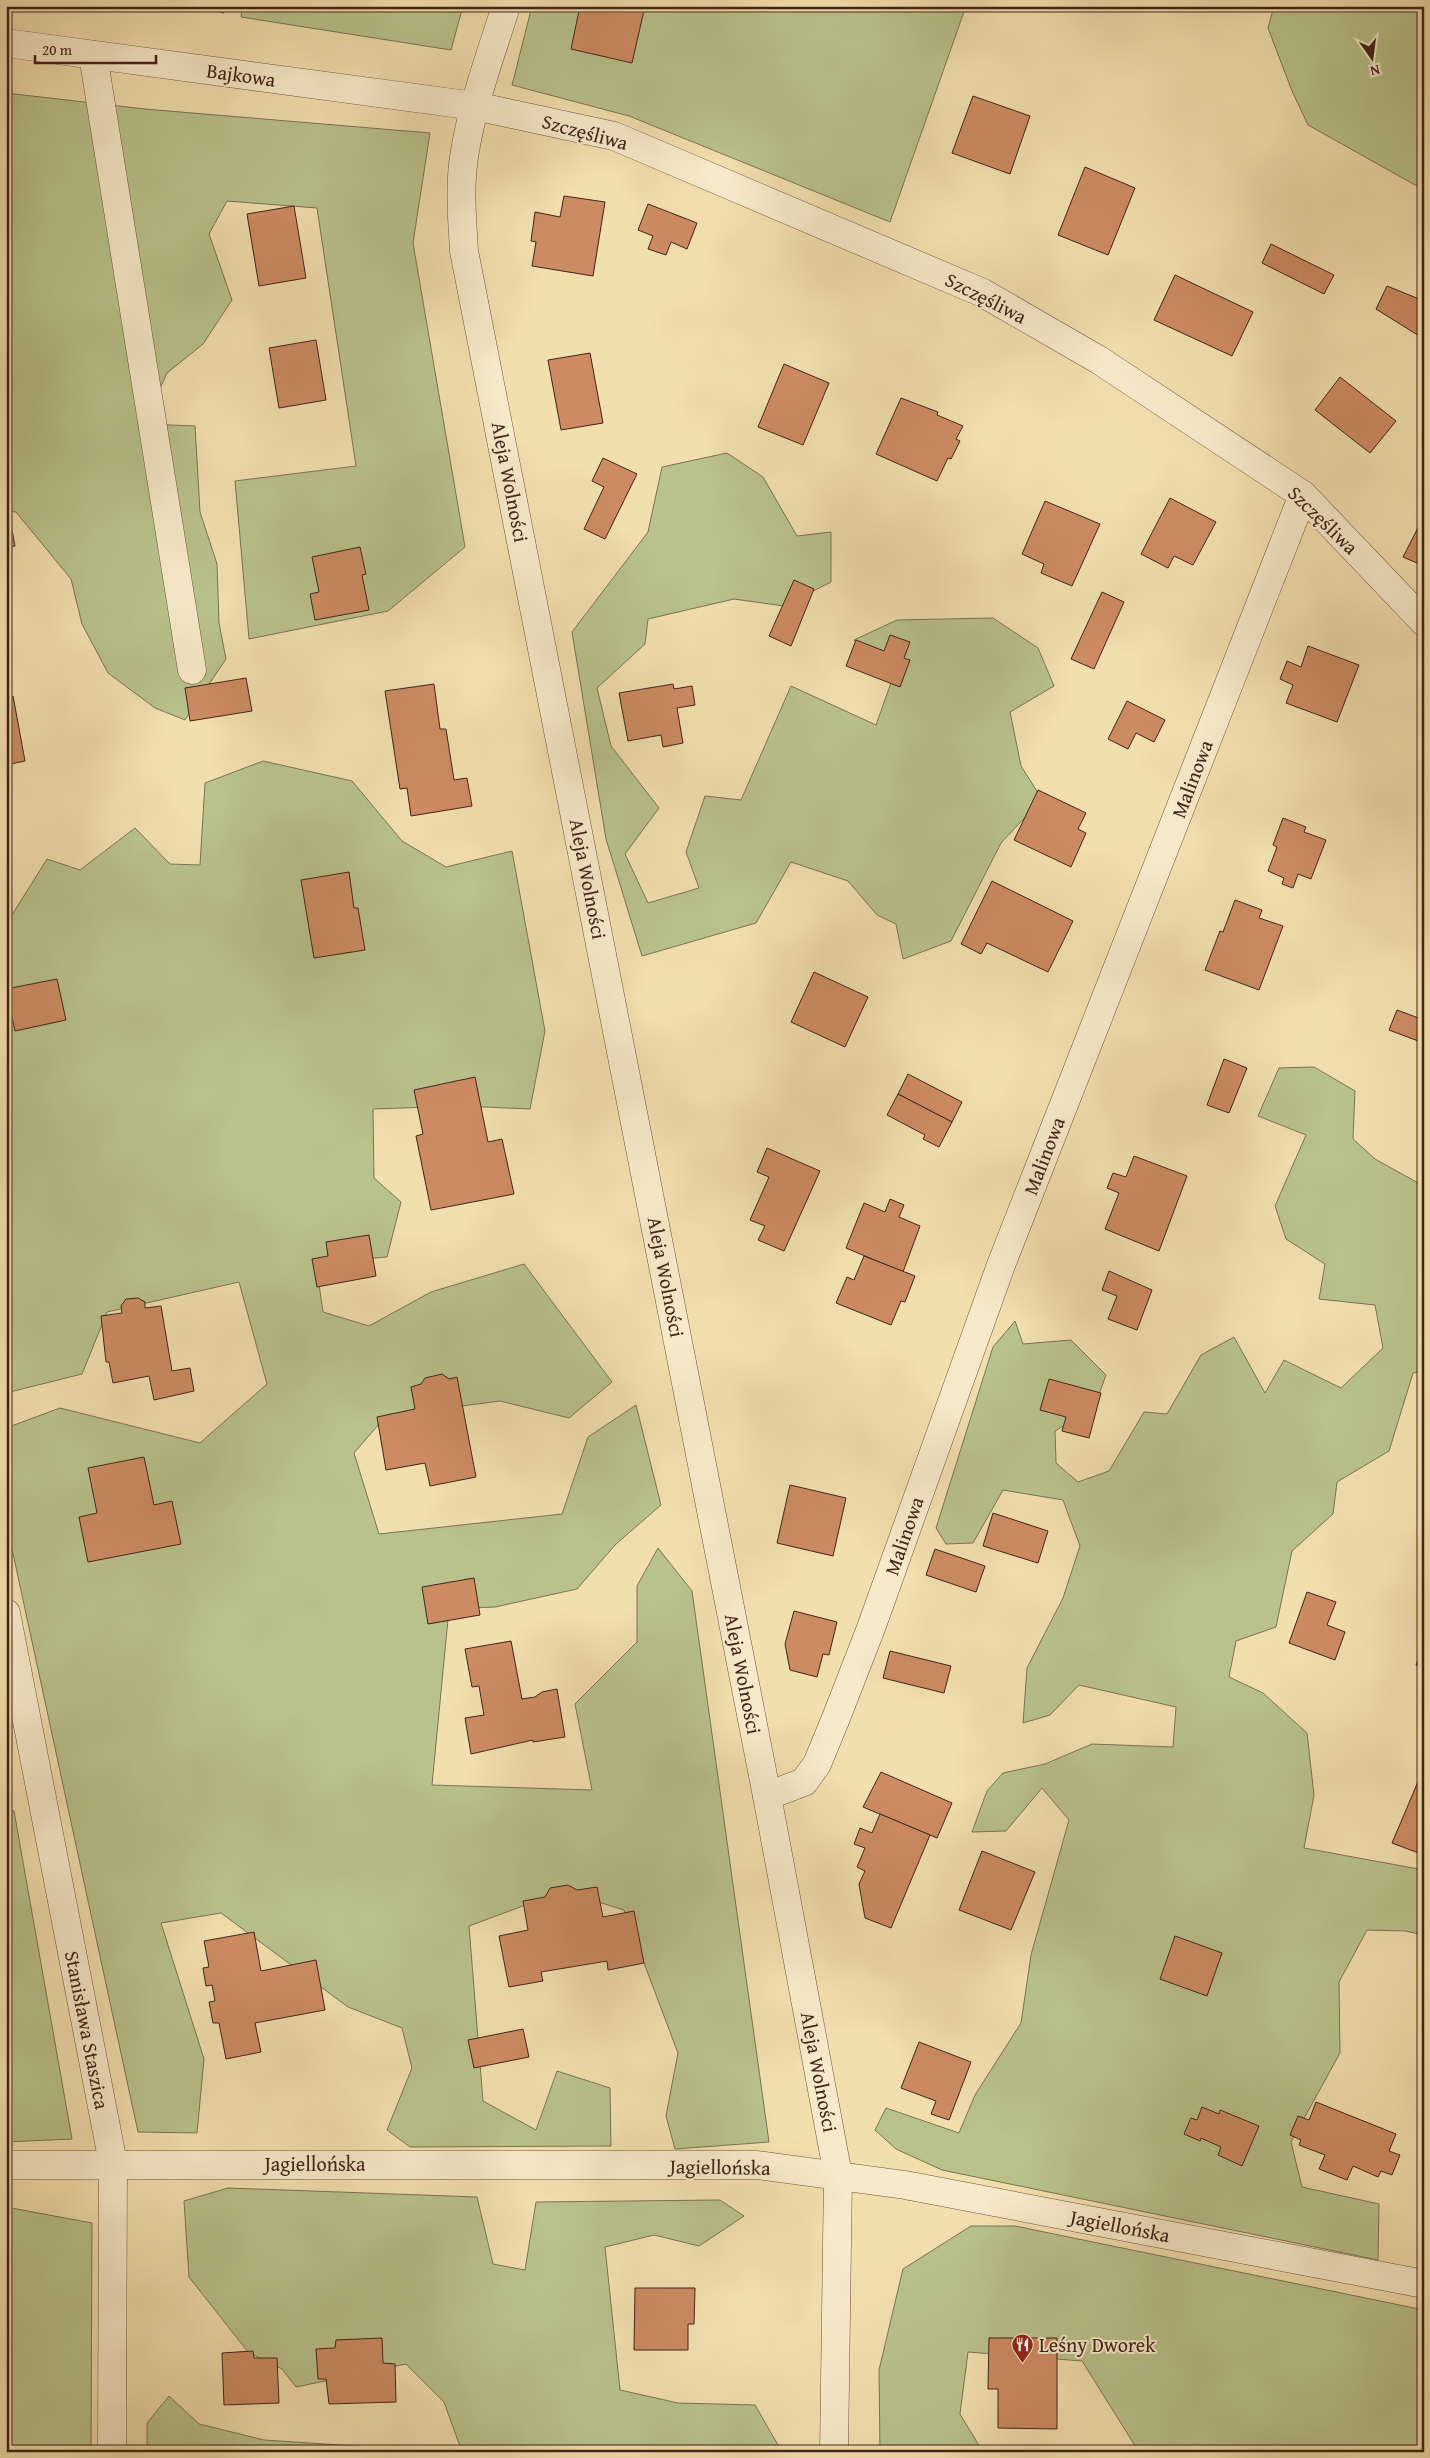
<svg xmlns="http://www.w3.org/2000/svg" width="1430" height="2458" viewBox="0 0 1430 2458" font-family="'Gentium Book Plus',serif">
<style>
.green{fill:#b9c28b;stroke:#7c7352}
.building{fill:#cd8b63;stroke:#402418}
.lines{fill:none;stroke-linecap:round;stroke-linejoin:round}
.minor-casing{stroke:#6c533e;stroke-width:29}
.minor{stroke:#f7eaca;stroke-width:28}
.labels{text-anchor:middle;stroke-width:4;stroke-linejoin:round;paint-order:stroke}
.street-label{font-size:20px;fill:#402418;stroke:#f7eaca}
.poi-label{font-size:20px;fill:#402418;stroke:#f7eaca;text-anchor:start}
</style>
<rect width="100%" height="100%" fill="#f2dfae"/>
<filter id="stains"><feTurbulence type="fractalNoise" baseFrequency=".004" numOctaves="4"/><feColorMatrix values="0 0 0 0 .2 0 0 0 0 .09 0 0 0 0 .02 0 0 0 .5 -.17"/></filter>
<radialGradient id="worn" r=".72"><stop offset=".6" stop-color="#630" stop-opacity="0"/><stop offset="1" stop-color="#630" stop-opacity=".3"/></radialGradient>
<!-- green -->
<g class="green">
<path d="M242 6H463L451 50 241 17Z"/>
<path d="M532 6H966L890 222 629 116 512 85Z"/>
<path d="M1274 6H1424V190L1308 125 1292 91 1268 28Z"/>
<path d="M6 93 145 109 430 133 413 243 465 547 388 611 249 639 235 481 356 466 317 208 227 201 209 234 232 300 203 344 167 373 144 424 195 426 200 512 217 564 219 623 226 659 185 720 155 708 108 673 82 624 71 579 16 512 6 511Z"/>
<path d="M727 453 763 477 797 536 831 532V582L784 606 734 599 648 619 645 644 597 688 611 746 659 808 625 854 648 903 699 888 686 852 705 796 741 800 791 686 876 725 892 680 854 640 897 620 993 618 1038 648 1054 686 1010 712 1021 766 1042 799 1001 843 951 941 903 959 896 924 877 915 848 881 791 862 756 923 642 956 606 839 572 632 648 532 662 467Z"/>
<path d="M263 761 352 781 402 841 446 867 512 851 545 1031 530 1109 461 1106 373 1109 374 1178 401 1202 387 1257 316 1263 323 1312 369 1326 431 1292 524 1264 612 1382 569 1418 500 1401 386 1416 354 1453 379 1534 562 1514 588 1437 636 1405 661 1505 615 1545 577 1589 495 1607 449 1609 432 1785 592 1790 575 1704 637 1642V1586L658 1548 692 1591 769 2142 675 2149 666 2116 678 2053 624 1910 563 1891 469 1926 483 2101 536 2130 557 2071 610 2088 611 2146 410 2147 387 2130 412 2068 402 2028 348 2007 221 1913 161 1923 204 2059 197 2133 138 2132 6 1521V1428L60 1408 200 1443 267 1384 239 1282 107 1312 82 1374 6 1393 7 923 47 859 80 870 135 828 170 864 200 865 205 783Z"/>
<path d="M1314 1067 1355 1091 1353 1139 1375 1159 1420 1184 1424 1173V1371L1413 1373 1389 1451 1337 1482 1333 1514 1292 1551 1276 1627 1236 1641 1229 1677 1263 1693 1307 1733 1314 1795 1304 1848 1424 1870V1935L1405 1931 1367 1930 1339 1982 1340 2053 1291 2142 1302 2187 1379 2204 1378 2260 942 2170 896 2149 875 2130 886 2108 959 2133 975 2095 1021 2023 1031 1955 1069 1820 1042 1788 1006 1831 972 1832 987 1791 1003 1773 1045 1764 1092 1744 1173 1747 1176 1707 1079 1685 1050 1715 1023 1723 1027 1668 1063 1598 1080 1546 1063 1500 1003 1490 973 1543 946 1544 936 1528 993 1347 1015 1321 1023 1344 1071 1340 1106 1375 1094 1408 1055 1431 1056 1463 1078 1482 1109 1471 1144 1412 1167 1414 1201 1355 1234 1337 1265 1393 1284 1360 1341 1388 1383 1348 1375 1305 1319 1299 1325 1264 1286 1239 1275 1206 1306 1135 1258 1116 1279 1068Z"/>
<path d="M6 1807 14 1811 72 2139 6 2142Z"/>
<path d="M228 2188 477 2197 493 2264 525 2270 536 2202 720 2200 744 2216 699 2246 654 2235 605 2247 620 2390 678 2403 755 2405 782 2452H462L444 2402 406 2364 296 2387 282 2369 248 2352 189 2277 184 2201Z"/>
<path d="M6 2207 92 2223 91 2452H6Z"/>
<path d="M971 2226H1015L1424 2310V2452H1139L1082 2361 968 2352 960 2414 983 2452H880L879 2370 903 2269Z"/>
<path d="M169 2396 199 2424 264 2440 371 2447 373 2452H147V2423Z"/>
</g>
<!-- building -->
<g class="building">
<path d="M192 6H225L224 13Z"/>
<path d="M580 6H645L632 63 571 49Z"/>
<path d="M973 96 1030 116 1010 174 952 153Z"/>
<path d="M1085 167 1135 188 1108 255 1058 235Z"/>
<path d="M564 196 605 202 593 276 532 266 536 242 531 241 535 212 560 217Z"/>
<path d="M648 204 697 223 687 249 671 242 666 255 648 249 653 236 638 230Z"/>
<path d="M294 206 306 278 259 286 247 214Z"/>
<path d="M1271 244 1334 275 1324 294 1262 263Z"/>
<path d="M1175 275 1253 312 1232 356 1154 320Z"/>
<path d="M1387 286 1424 301V339L1376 309Z"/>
<path d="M316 340 326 400 279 408 269 348Z"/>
<path d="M590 353 603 423 561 430 548 360Z"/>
<path d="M784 364 829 383 803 445 758 427Z"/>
<path d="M1340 377 1396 421 1370 453 1315 410Z"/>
<path d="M901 398 938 412 937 415 963 426 956 439 960 441 951 459 948 458 937 481 876 454Z"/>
<path d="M603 458 637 474 605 539 584 529 604 487 592 481Z"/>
<path d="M1170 498 1216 522 1193 565 1174 556 1168 568 1141 554Z"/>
<path d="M1045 501 1100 524 1072 586 1041 573 1044 564 1022 554Z"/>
<path d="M9 514 15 546 6 547V515Z"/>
<path d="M1424 516V566L1403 557Z"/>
<path d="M360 547 366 574 362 575 369 610 315 620 310 594 319 592 312 557Z"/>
<path d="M794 580 814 589 791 646 769 636Z"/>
<path d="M1102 592 1124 602 1094 669 1071 659Z"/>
<path d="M890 635 910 642 904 658 910 660 900 687 846 666 856 640 884 651Z"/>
<path d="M1308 646 1359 665 1337 722 1286 703 1293 685 1280 679 1287 661 1301 667Z"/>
<path d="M246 678 252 711 190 721 185 688Z"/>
<path d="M434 684 440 729H446L454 780 467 778 472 806 411 816 407 788 400 789 385 691Z"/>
<path d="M673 684 674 689 692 686 695 705 677 708 683 743 663 747 661 735 628 741 619 693Z"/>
<path d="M13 696 25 761 6 765V698Z"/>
<path d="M1127 701 1165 720 1154 742 1136 733 1128 749 1108 739Z"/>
<path d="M1038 790 1086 813 1078 829 1086 833 1071 867 1014 840Z"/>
<path d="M1283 818 1306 827 1304 832 1326 840 1311 879 1298 874 1293 888 1282 884 1284 878 1268 871 1277 847 1273 845Z"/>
<path d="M349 872 354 908H358L365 950 314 958 301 880Z"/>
<path d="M992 881 1073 921 1048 972 987 943 981 954 961 944Z"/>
<path d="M1235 900 1262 910 1259 918 1283 926 1259 990 1205 970 1220 931 1223 932Z"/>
<path d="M814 972 868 997 845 1047 791 1022Z"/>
<path d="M57 979 66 1020 15 1031 6 989Z"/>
<path d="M1397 1010 1424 1020V1035L1421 1042 1389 1030Z"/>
<path d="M1224 1059 1247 1068 1229 1113 1207 1105Z"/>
<path d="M908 1074 962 1102 952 1122 898 1094Z"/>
<path d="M475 1077 488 1142 502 1139 514 1194 431 1210 416 1136 423 1134 414 1090Z"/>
<path d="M898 1094 952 1122 939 1147 923 1139 925 1135 887 1115Z"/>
<path d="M767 1148 820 1171 784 1251 758 1240 765 1226 750 1220 769 1177 757 1172Z"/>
<path d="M1134 1156 1187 1176 1159 1251 1105 1229 1119 1193 1107 1188 1113 1173 1126 1177Z"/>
<path d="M890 1199 904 1205 899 1217 920 1226 903 1272 846 1248 864 1203 885 1212Z"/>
<path d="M369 1235 376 1276 317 1287 312 1259 328 1256 326 1242Z"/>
<path d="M864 1256 915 1276 905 1302 901 1301 891 1325 836 1303 847 1277 854 1280Z"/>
<path d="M1109 1271 1152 1290 1137 1330 1108 1319 1117 1296 1102 1290Z"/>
<path d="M138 1298 145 1302V1308L161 1306 172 1371 190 1368 194 1391 154 1400 149 1376 113 1383 109 1362H106L101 1316 122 1313 121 1306 126 1299Z"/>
<path d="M442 1374 449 1379 457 1377 476 1477 430 1486 425 1463 386 1470 377 1417 415 1409 411 1387 421 1384 425 1378Z"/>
<path d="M1049 1379 1101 1393 1089 1438 1062 1431 1066 1417 1040 1410Z"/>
<path d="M144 1457 154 1505 172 1501 181 1544 88 1562 79 1517 97 1513 88 1468Z"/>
<path d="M790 1485 846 1498 833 1556 777 1543Z"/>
<path d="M993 1513 1048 1531 1038 1563 983 1546Z"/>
<path d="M935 1549 985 1566 976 1592 926 1575Z"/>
<path d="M474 1578 480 1615 428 1624 422 1587Z"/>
<path d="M1307 1592 1336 1602 1327 1625 1345 1632 1335 1660 1289 1643Z"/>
<path d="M794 1611 837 1622 829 1655 823 1654 817 1677 790 1670 785 1644Z"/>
<path d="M511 1641 522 1699 535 1697 542 1692 557 1689 565 1737 533 1742V1740L471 1754 465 1718 484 1715 479 1686 472 1687 465 1649Z"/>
<path d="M1424 1647V1668L1416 1665Z"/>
<path d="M890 1651 951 1666 944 1693 883 1678Z"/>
<path d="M1423 1770 1424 1771V1855L1392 1843Z"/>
<path d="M881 1772 952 1803 937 1838 863 1807Z"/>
<path d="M880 1814 930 1835 891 1928 865 1918 859 1884 865 1871 857 1867 865 1848 854 1844 860 1828 872 1833Z"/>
<path d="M982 1851 1035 1872 1011 1930 959 1910Z"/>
<path d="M568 1885 577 1890 597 1887 603 1917 634 1911 644 1963 608 1970 607 1961 541 1972 543 1981 509 1987 499 1936 528 1930 523 1901 545 1897 550 1888Z"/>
<path d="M254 1932 261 1971 316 1960 325 2010 255 2023 261 2052 226 2059 219 2023H213L209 2002 215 2001 212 1985 206 1986 203 1968 209 1967 204 1941Z"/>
<path d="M1175 1936 1222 1953 1207 1996 1160 1979Z"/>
<path d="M523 2029 529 2057 474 2068 468 2040Z"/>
<path d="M919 2042 971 2062 949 2120 931 2114 936 2101 901 2088Z"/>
<path d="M1316 2102 1396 2134 1389 2151 1400 2155 1392 2175 1381 2171 1378 2177 1353 2166 1347 2180 1319 2169 1325 2155 1299 2145 1301 2140 1290 2135 1298 2116 1309 2120Z"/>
<path d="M1202 2107 1219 2114 1220 2110 1259 2126 1242 2166 1218 2155 1221 2147 1201 2138 1200 2141 1184 2134 1191 2118 1197 2120Z"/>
<path d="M635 2288H695L694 2324H688V2350H634Z"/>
<path d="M382 2338 383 2363 395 2364 396 2402 329 2404 326 2379H318L316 2349 335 2348 336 2340Z"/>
<path d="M989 2338H1057V2429L998 2428V2389H988Z"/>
<path d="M253 2351 254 2358H277L279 2403 224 2405 222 2353Z"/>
<path d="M354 2451H451L354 2452Z"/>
</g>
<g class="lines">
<defs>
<g id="minor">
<path d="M506 6C491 54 473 102 465 151 459 183 462 218 464 251L767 1796 838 2175 834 2452"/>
<path d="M6 43 475 106 614 136 983 293 1099 360 1303 495 1424 622"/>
<path d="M93 55 192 670"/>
<path d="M6 1613 113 2163 112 2452"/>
<path d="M767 1796 804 1782 817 1764 836 1718 871 1628 1001 1265 1303 495"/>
<path d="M6 2165H757L905 2185 1424 2284"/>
</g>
</defs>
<!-- minor casing -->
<use href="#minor" class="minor-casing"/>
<!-- minor -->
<use href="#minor" class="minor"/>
</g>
<!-- icons -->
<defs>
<symbol id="restaurant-pin" viewBox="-11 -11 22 30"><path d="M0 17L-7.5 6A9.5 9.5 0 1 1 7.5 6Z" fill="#8f2418" stroke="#f7eaca"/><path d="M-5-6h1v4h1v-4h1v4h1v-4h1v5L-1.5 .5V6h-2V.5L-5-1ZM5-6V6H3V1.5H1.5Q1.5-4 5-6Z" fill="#fff"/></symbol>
</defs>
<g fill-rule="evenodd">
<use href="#restaurant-pin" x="1010" y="2332" width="25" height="34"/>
</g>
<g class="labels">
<!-- street labels -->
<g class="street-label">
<text transform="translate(241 75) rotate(8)" y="7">Bajkowa</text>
<text transform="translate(585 132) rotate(15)" y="7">Szczęśliwa</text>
<text transform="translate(986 298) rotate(27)" y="7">Szczęśliwa</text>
<text transform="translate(510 482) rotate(79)" y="7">Aleja Wolności</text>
<text transform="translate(1323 520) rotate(44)" y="7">Szczęśliwa</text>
<text transform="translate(1192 779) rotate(-69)" y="7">Malinowa</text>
<text transform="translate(588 879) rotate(79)" y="7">Aleja Wolności</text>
<text transform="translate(1044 1156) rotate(-69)" y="7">Malinowa</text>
<text transform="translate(666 1277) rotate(79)" y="7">Aleja Wolności</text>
<text transform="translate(904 1536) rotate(-71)" y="7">Malinowa</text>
<text transform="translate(743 1674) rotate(79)" y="7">Aleja Wolności</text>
<text transform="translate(87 2030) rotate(79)" y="7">Stanisława Staszica</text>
<text transform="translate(819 2072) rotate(79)" y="7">Aleja Wolności</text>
<text x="315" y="2171">Jagiellońska</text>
<text transform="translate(720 2167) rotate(1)" y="7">Jagiellońska</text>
<text transform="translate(1120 2226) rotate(11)" y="7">Jagiellońska</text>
</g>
<!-- poi labels -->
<g class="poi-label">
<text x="1039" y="2352">Leśny Dworek</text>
</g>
</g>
<!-- margin -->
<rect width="1430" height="2458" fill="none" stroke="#f2dfae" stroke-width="25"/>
<rect x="8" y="8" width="1415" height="2443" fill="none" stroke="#402418" stroke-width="2.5"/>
<rect x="12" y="12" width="1405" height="2433" fill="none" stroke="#402418"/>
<!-- north arrow -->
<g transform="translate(1372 58) rotate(166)" stroke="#f7eaca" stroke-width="4" paint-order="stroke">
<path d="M0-4L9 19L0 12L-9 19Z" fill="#402418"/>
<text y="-8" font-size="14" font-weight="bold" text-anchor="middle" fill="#402418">N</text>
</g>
<!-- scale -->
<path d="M35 55v8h121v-8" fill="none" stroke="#402418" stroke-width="2.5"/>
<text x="42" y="55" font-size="15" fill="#402418" stroke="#f7eaca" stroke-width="4" paint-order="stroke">20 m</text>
<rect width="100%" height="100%" filter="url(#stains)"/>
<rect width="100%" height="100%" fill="url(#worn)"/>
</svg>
